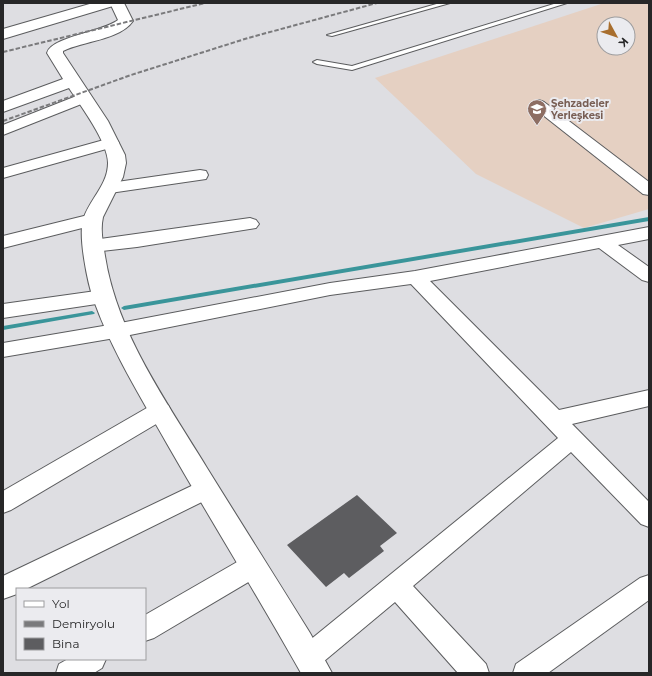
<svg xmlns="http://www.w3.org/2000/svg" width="652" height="676" viewBox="0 0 652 676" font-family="Montserrat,sans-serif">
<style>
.education{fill:#e5d0c2;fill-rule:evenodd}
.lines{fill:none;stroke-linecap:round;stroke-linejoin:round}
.stream{fill:#3a959a;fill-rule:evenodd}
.building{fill:#5d5d60}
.lane-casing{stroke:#5b5c5e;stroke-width:2}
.street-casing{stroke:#5b5c5e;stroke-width:2}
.secondary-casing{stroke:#5b5c5e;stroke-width:2}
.primary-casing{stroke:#5b5c5e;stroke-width:2}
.lane{fill:#fff;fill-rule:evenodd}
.street{fill:#fff;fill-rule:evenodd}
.secondary{fill:#fff;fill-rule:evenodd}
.primary{fill:#fff;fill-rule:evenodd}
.rail{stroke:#7a7a7c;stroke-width:2;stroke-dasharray:4.5 2;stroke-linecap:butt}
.labels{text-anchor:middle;stroke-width:4;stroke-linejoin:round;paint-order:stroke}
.far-education-label{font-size:10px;font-weight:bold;fill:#785e54;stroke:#ebebef;text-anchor:start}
</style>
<rect width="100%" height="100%" fill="#dedee2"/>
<!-- education -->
<path class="education" d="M604 3H649V209L584 228 476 174 375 78ZM604 24H628V48H604Z"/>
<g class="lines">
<!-- stream -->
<g class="stream">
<path d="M649 217V221L124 310 121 308 124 306Z"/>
<path d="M92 311 95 313 94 314 3 330V326Z"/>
</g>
</g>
<!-- building -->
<path class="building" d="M357 495 397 533 380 546 384 551 349 578 344 573 326 587 287 545Z"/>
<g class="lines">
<defs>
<g id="lane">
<path d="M440 3H450L332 36 327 35Z"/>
<path d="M557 3H567L352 70 317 64 313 62 317 60 352 66Z"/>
</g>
<g id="street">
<path d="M84 93 89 95 92 98 89 101 3 135V125Z"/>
<path d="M539 100 544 102 649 182V195L643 194 534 108 531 105 534 102Z"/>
<path d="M111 138 117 140 119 143 117 146 3 178V168Z"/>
<path d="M200 170 206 171 208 175 206 179 110 193 104 192 102 188 104 184 110 183Z"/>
<path d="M92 214 98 216 101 220 98 224 3 248V236Z"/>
<path d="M250 218 256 220 259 224 256 228 137 247 93 252 87 250 84 246 87 242 93 240Z"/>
<path d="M649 227V239L618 245 649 267V282L642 280 599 248 430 281 559 410 649 390V406L572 424 649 502V527L641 524 571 452 413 586 486 664 489 673H458L395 602 317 667 308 671 299 667 295 658 299 649 558 438 411 284 330 295 115 338 3 357V343L115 324 330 283 415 271Z"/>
<path d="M103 290 110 292 113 297 110 302 3 318V304Z"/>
<path d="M160 403 168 405 171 411 168 417 11 510 3 513V491L152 405Z"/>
<path d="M206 479 214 482 218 489 214 496 26 589H17V594L3 599V576Z"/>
<path d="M253 555 262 558 265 566 262 574 154 638 145 641V615L244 558Z"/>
<path d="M649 575V600L548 673H513L516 664 640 578Z"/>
<path d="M68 659H106L102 668 94 673H56L59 664Z"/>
</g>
<path id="secondary" d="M110 3H124L133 21C120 40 83 41 63 51V53L108 121 125 155 126 163 123 177 103 217C100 230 103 243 105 256 117 334 167 402 207 468 241 523 276 578 310 633L332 673H301C257 595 210 519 166 442 140 396 112 351 94 301 88 285 77 233 84 217 91 198 108 184 108 163 108 142 80 105 69 88L3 112V101L63 79 47 53C51 37 102 32 118 20Z"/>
<path id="primary" d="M93 3H115L113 6 3 39V29Z"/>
</defs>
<!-- lane casing -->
<use href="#lane" class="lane-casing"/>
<!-- street casing -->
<use href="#street" class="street-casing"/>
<!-- secondary casing -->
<use href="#secondary" class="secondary-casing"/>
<!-- primary casing -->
<use href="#primary" class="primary-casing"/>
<!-- lane -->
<use href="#lane" class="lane"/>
<!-- street -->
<use href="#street" class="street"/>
<!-- secondary -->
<use href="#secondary" class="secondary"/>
<!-- primary -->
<use href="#primary" class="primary"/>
<!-- rail -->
<g class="rail">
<path d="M3 52 205 3"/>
<path d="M3 121 131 75 248 38 377 3"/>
</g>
</g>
<!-- icons -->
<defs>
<symbol id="university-pin" viewBox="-11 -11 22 30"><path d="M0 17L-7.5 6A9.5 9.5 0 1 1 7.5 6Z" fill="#8d6e63" stroke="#ebebef"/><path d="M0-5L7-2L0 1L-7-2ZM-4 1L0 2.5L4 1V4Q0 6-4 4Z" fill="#fff"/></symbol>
</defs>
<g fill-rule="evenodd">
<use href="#university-pin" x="526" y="98" width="22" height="30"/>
</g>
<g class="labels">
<!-- far-education labels -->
<g class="far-education-label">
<text x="551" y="107">Şehzadeler<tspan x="551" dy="12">Yerleşkesi</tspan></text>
</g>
</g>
<!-- border -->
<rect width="652" height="676" fill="none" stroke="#272728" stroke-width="8"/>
<!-- legend -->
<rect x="16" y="588" width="130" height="72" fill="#ebebef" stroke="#9d9d9f"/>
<rect x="24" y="601" width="20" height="6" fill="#ffffff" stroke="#9d9d9f"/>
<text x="52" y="608" font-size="12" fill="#272728">Yol</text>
<rect x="24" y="621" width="20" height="6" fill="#7a7a7c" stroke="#9d9d9f"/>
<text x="52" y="628" font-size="12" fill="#272728">Demiryolu</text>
<rect x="24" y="638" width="20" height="12" fill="#5d5d60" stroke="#9d9d9f"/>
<text x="52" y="648" font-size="12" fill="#272728">Bina</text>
<!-- north arrow -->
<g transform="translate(616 36) rotate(130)"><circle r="19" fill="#ebebef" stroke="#9d9d9f"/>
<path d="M0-3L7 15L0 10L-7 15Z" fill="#a86e2d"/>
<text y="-6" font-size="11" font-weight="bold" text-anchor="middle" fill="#272728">K</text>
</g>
</svg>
